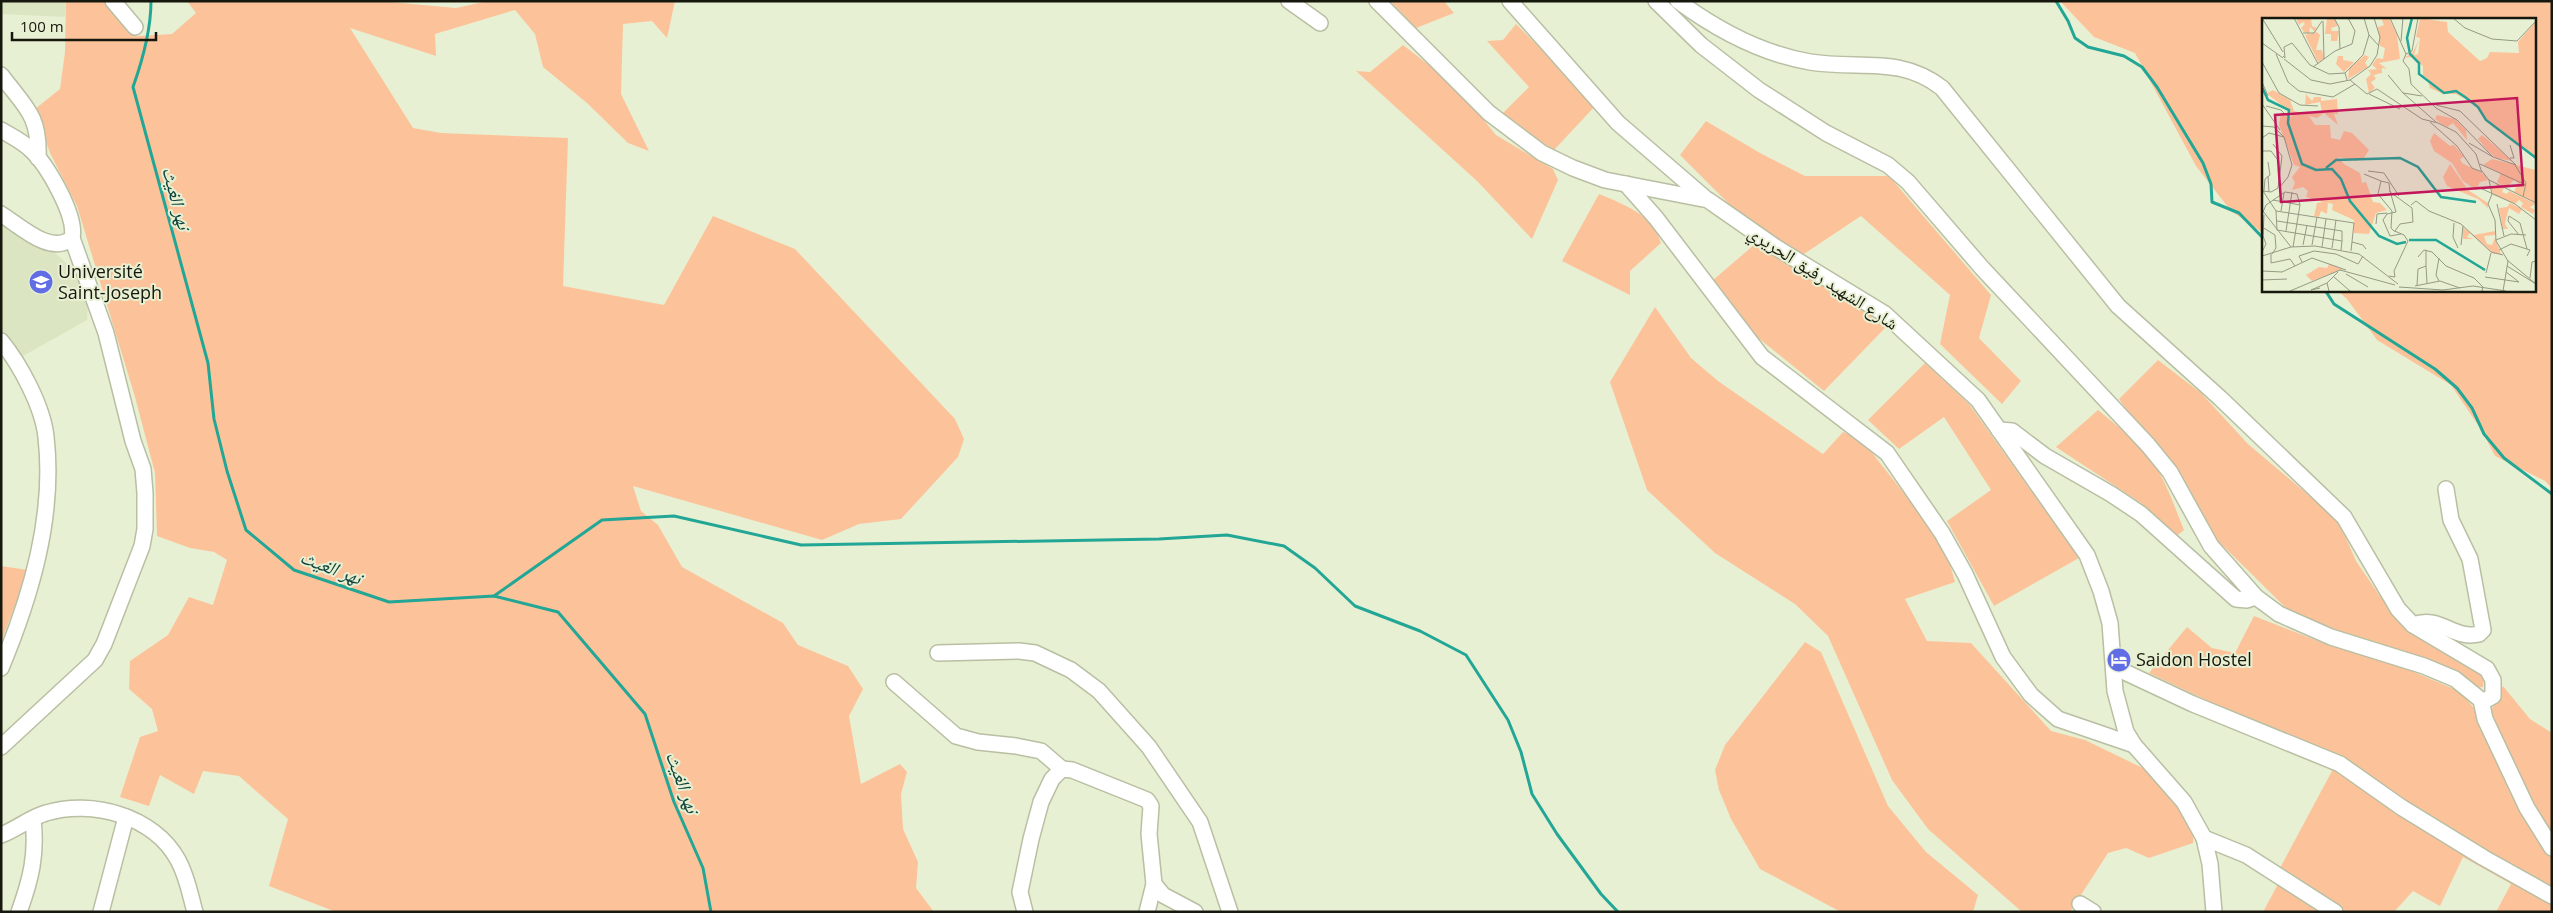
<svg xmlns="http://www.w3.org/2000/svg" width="2553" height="913" viewBox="0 0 2553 913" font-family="'Open Sans','Noto Naskh Arabic',sans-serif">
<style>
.built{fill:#dce5c1}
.green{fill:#fcc39b}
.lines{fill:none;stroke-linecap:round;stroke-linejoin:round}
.stream{stroke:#22a695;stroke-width:3}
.minor-casing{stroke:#b8bfa3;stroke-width:18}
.minor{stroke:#fff;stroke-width:15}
.labels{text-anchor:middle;stroke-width:4;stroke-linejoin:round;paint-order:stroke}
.poi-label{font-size:18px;fill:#16180e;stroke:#e8f0d3;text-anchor:start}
.street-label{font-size:18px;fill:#16180e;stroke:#e8f0d3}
.water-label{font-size:19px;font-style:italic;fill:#0e443c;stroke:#e8f0d3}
.inset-river{fill:none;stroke:#22a695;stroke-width:2.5}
.inset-road{fill:none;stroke:#949a84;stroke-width:1}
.view{fill:#c2185b;fill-opacity:0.15;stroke:#c2185b;stroke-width:2.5}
.inset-edge{fill:none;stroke:#16180e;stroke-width:2.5}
</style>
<rect width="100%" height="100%" fill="#e8f0d3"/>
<!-- built -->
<g class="built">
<path d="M1 1H66L65 17 1 14Z"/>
<path d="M1 218 50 248 78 274 88 304 87 320 23 356 1 334Z"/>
</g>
<!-- green -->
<g class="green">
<path d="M66 1H107L137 36 172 34 196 13 187 1H380L456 8 488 1H675L667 38 652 21 623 24 621 94 649 151 628 143 587 103 543 67 535 34 515 10 435 34 436 56 350 28 413 128 441 133 568 138 563 286 664 305 713 216 795 249 955 419 964 439 958 457 901 519 859 524 822 540 633 486 641 511 658 525 682 567 783 623 798 645 848 666 863 689 849 716 861 784 900 764 907 772 901 794 903 829 918 862 916 888 934 912H336L269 886 288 819 239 776 203 771 194 794 160 775 149 806 120 797 140 737 158 731 152 709 129 689 130 661 168 635 189 597 213 605 227 560 214 552 190 548 157 536 155 473 135 397 77 206 50 153 35 109 60 89 65 52Z"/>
<path d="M1390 1H1444L1454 13 1416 28Z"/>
<path d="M2060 1H2552V488L2545 481 2495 456 2482 431 2451 385 2377 340 2347 299 2337 290H2534V19H2263V233L2231 211 2196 166 2135 53 2094 37Z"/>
<path d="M1516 24 1597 104 1554 150 1501 115 1529 87 1487 41 1503 40Z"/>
<path d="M1403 45 1456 86 1496 135 1553 169 1558 180 1532 239 1477 181 1356 71 1370 72Z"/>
<path d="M1706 121 1760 153 1805 176H1889L1991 295 1979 338 2021 381 2002 404 1940 344 1950 295 1861 216 1801 256 1731 206 1680 155Z"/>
<path d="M1599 194C1625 205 1652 214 1661 243L1630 271V295L1562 261Z"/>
<path d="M1755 244 1862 304 1887 326 1824 391 1751 332 1712 281Z"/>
<path d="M1655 307 1691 358 1718 381 1823 454 1843 432 1862 440 1910 501 1947 554 1955 582 1905 599 1927 641 1971 643 2051 731 2085 740 2149 771 2194 827 2193 843 2149 858 2126 848 2108 853 2070 912H2022L1928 829 1892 780 1828 636 1795 604 1715 553 1647 490 1610 382Z"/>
<path d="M2158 360 2201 393 2248 444 2338 520 2356 561 2397 621 2484 676 2483 687 2473 688 2447 667 2329 629 2291 613 2214 537 2119 399Z"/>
<path d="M1925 363 1969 404 2079 558 1994 606 1947 521 1991 490 1944 417 1899 449 1868 420Z"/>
<path d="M2098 410C2117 426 2139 442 2153 463 2167 483 2175 508 2184 530L2175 537 2141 503 2056 447Z"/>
<path d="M1 566 28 570 1 643Z"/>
<path d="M2254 616 2328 645 2395 664 2461 692 2477 712 2492 709 2503 686 2530 719 2552 733V912H2496L2511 884 2463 857 2440 906 2413 891 2394 912H2347L2280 868 2332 771 2288 739 2149 673 2187 627 2212 648 2235 653Z"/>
<path d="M1805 642 1821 652 1888 806 1926 852 1978 895 1973 912H1841L1760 869 1731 819 1719 790 1715 770 1725 745Z"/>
<path d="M2278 884 2320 912H2263Z"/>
</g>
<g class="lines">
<!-- stream -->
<g class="stream">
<path d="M151 1C151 31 143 59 133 87L208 363 214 419 227 471 246 530 294 570 389 602 494 596 558 612 645 714 674 802 703 868 711 912"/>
<path d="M2056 1 2068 21 2075 38 2088 47 2124 56 2142 67 2157 87 2203 163 2211 184 2212 202 2239 213 2263 238"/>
<path d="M2325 290 2334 304 2435 369 2457 388 2472 408 2484 434 2504 458 2552 494"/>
<path d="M494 596 602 520 674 516 801 545 1159 539 1227 535 1284 546 1315 568 1355 606 1420 631 1466 655 1508 720 1521 752 1532 794 1557 834 1601 894 1618 912"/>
</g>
<defs>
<g id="minor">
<path d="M113 1 135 27"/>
<path d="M1289 1 1320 23"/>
<path d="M1377 1 1489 113 1542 153 1573 168 1605 180 1708 200 1777 248 1885 314 1978 400 2087 555 2101 591 2110 623 2115 691 2126 732 2134 745 2184 802 2204 838 2210 864 2214 912"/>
<path d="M1510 1 1618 123 1705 198"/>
<path d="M1656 1 1701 45 1759 90 1826 133 1888 165 1908 182 1982 268 2148 445 2170 472 2211 546 2256 597 2247 600 2236 599 2141 514 2111 494 2045 456 2012 431 1999 430"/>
<path d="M1678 1C1716 29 1763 54 1810 62 1859 70 1900 55 1942 88L2118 306 2220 398 2344 517 2398 609 2413 625 2487 669 2493 680V696L2486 700H2481L2455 679 2424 666 2331 637 2279 614 2256 597"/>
<path d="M1 75C25 107 40 115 38 158"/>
<path d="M1 130C11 136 22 141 30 149 47 164 77 216 72 238 51 256 20 226 1 214"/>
<path d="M1626 184 1656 218 1762 357 1887 453 1942 533 1965 574 2003 657 2031 695 2058 719 2134 745"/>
<path d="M1 341C20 364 43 407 46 437 55 516 31 596 1 668"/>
<path d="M2413 625C2441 615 2453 640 2479 634L2483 630 2470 559 2451 520 2446 489"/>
<path d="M938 653 1019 651 1035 653 1071 670 1099 691 1149 747 1200 822 1230 912"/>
<path d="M2114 667 2193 704 2340 764 2401 807 2484 858 2552 896"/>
<path d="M894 682 956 736 978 742 1016 746 1041 751 1062 769"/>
<path d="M2481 700 2485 719 2527 808 2552 848"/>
<path d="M1 747 95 660 104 644 142 546 145 529V493L143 469 133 441 106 333 72 238"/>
<path d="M1 835C17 829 31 817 46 813 92 799 154 816 178 860 187 876 190 894 195 912"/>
<path d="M2204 838 2246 855 2335 912"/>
<path d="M2080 904 2093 912"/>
<path d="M19 912C31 879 37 854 33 820"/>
<path d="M101 912 126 817"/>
<path d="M1025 912 1020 892 1031 839 1041 802 1052 779 1062 769 1072 770 1147 800 1151 806 1149 834 1154 884 1163 895 1195 912"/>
<path d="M1147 912 1154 884"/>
</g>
</defs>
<!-- minor casing -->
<use href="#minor" class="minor-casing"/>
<!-- minor -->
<use href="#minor" class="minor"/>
</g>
<!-- icons -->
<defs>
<symbol id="university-disc" viewBox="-11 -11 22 22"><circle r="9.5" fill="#606de5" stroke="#e8f0d3"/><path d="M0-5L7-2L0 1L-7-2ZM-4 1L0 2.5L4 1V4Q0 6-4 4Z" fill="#fff"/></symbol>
<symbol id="hotel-disc" viewBox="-11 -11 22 22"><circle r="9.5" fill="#606de5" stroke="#e8f0d3"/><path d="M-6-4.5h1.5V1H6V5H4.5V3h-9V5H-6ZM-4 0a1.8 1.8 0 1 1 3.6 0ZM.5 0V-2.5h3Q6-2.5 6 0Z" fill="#fff"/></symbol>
</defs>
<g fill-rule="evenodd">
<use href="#university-disc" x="27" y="268" width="28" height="28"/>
<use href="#hotel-disc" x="2105" y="646" width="28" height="28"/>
</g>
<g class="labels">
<!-- poi labels -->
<g class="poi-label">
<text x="58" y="278">Université<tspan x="58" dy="21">Saint-Joseph</tspan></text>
<text x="2136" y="666">Saidon Hostel</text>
</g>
<!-- street labels -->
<g class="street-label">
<text transform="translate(1823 278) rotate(33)" y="6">شارع الشهيد رفيق الحريري</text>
</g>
<!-- water labels -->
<g class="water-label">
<text transform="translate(177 198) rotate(75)" y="7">نهر الغيث</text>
<text transform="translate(331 567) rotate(21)" y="7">نهر الغيث</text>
<text transform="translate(683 782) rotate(70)" y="7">نهر الغيث</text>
</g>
</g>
<!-- overview -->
<g transform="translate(2262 18)">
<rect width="274" height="274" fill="#e8f0d3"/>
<path d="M34 0H49L50 8 55 10 53 14 48 9 47 16 42 14 39 10 43 6 41 4 37 7ZM65 0H72L76 8 69 10 70 13H77L75 23H69V16H63ZM119 0H127L135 17 138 41 117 45 125 51 120 50V55L112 57 114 61 109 64 113 70 107 75 104 61 109 56 106 52 115 51 110 47 115 40 121 41 123 30 118 28 116 9 122 7ZM158 0 185 4 186 14 218 43 225 40 228 34 257 35 256 24 274 3V139L226 102 216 88 194 76H181L168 70 165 60 161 58V48L149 39 142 40 151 34 157 21 152 37 156 36 158 20 154 19ZM55 14 58 17 54 32H60L62 41 56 44 43 17ZM103 37 107 39 103 45 106 49 86 61 87 50ZM76 38H81V42L92 44 82 54 74 46ZM11 72 28 82 32 93 37 94H60L58 84 43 87 44 76 50 83 52 79H59V83L75 81 76 96H72L76 107 62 95 55 100 47 98 53 107H68L69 120 78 122 82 113 90 115 107 132 102 140 95 143 76 139 82 146 98 155 100 165 104 164 111 184 118 185 125 192 114 195 107 216 92 215V202L70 192 71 186 66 185 65 196 59 193 57 199 52 198 55 185 61 184 44 179 46 173 41 169 30 172 33 165 30 159 38 149 32 147 17 107 19 94 26 100 32 97 8 78 5 75ZM175 97 193 101 204 112 205 122 191 105 185 109 178 105 173 101ZM172 115 188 128 192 127 202 139 198 141 200 145 222 156 226 162 218 164 214 172 201 163 190 145 172 133 168 123ZM220 117 224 120 250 143 234 140 226 133 216 121ZM230 141 274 152V185L252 174 256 165 252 162 244 170 235 164 239 155 221 147ZM188 146 206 172 226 185V190L216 181 185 168 181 159ZM235 166 242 170 240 174 245 176 247 173 274 186 268 189 273 192 271 196 259 189 261 185 257 182 253 186 231 177 229 169 232 170ZM248 185 260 191 257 196 247 190 243 206 246 211H241L237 190 245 189ZM200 209 212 217 233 213V217L222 218 225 226 230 227 233 220 239 236H232L208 215 205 219 212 221H201ZM67 246 81 251 50 263 44 257 57 249 65 250Z" fill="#fcc39b"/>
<path class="inset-river" d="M150 0 145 20 148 36 157 45V56L182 75 194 73 203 79 216 89 224 102 274 140M0 69 6 82 27 92 26 105 40 146 54 152 70 151 79 161 88 183 117 218 135 226 144 224M64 150 74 142 138 140 156 149 179 179 214 184M147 222H174L223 252"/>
<path class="inset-road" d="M0 0 21 34M32 0 56 46M72 0 77 9 78 31M102 0 107 17 117 28M128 0 144 36M191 0 203 10 230 21 255 23 274 3M61 3 62 41M41 15H52L60 3M139 23 141 0M0 25 21 40M14 36 26 64 37 73 71 79 93 66M144 36 141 43 147 51 149 66 174 90 195 102 231 139 207 125M144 36 150 33 156 0M21 38 23 40 22 29 30 25 48 47 67 56 83 55 85 62M22 41 49 62 68 66 88 62 105 76 115 71 160 101 176 105 194 114 214 136 219 152 227 162 230 176M0 44 17 75 38 87 56 88M51 49 73 33 90 26 93 13 86 0M83 55 101 37 107 17M126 57 141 75M88 62 108 48 115 37 118 19 112 0M0 64 6 78M107 76 138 91M160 78 141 75 174 104M0 86 18 112M174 87 198 93 254 147 231 139M4 88 19 92 26 99M168 104 195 128 210 150 220 154M0 108 12 109 22 119 7 115 0 120M248 127 252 140H248M0 133H9L15 141M218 146 264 167M253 147 264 165 261 179M106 153 122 155 137 178M102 156 119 163M6 158 7 174M227 162 274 185M216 169 253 186 274 202M17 170 26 159 30 147 22 119M0 173 9 174 16 170 20 138 11 126M1 173 14 193 15 212M2 173 3 161 8 157 6 144M128 173 134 194 125 196 121 202 128 218 139 216M230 176 226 186 233 202 234 223 246 243 241 273M11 182 38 187M235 186 242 218M149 187 154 183 167 193 199 206 229 234 241 237M0 192 29 229 53 228 97 236 136 266M14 193 92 205 89 233M19 193 22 175M1 194 4 187 23 174 35 176 38 187 31 229M15 203 80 213V223M192 205 191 219 196 230M114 206 115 196 125 195M0 209 13 217 14 230 10 236M15 212 80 223 79 232M24 213 30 174M257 217 246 203 247 198 258 205 265 231M234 222 249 216 264 217M90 224 101 227 104 231M41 227 45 207M50 227 55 199M199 227 201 208M60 229 64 201M70 230 74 202M237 232 249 226 268 232 265 238M0 234 4 226 1 218 2 197M9 236V245L28 241 33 248M0 238 29 229M156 239 162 232 170 234 184 248 212 260 221 269 220 273M245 242 274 266M40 244 37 238 52 233 74 236 96 246 101 238M164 248 165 265M245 248 274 266M0 253 20 254 50 240 84 252M224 255 229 235M84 256 106 269M127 258 133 259 132 253 146 223 142 217 135 214 132 213 129 210 130 193 116 176 119 163 127 165 128 174 150 190 151 204 138 206 133 213M72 259 88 273M223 259 257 264 244 254M268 260 270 244 274 243M0 262 25 261M177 263 174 257 177 240M155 267 156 251 164 248V232M153 268 178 263 198 270M137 269 181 272 211 268 244 273M58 270 49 272 65 265M28 273 78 252 133 267M67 273 65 265 76 254"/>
<path class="view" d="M255 80 261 167 19 184 13 97Z"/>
<rect width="274" height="274" class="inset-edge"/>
</g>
<!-- border -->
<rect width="2553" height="913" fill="none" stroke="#16180e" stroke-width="5"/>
<!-- scale -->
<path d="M12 32v8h144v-8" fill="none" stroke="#16180e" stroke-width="2.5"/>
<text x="20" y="32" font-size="15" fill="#16180e" stroke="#e8f0d3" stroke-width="4" paint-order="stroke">100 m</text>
</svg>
